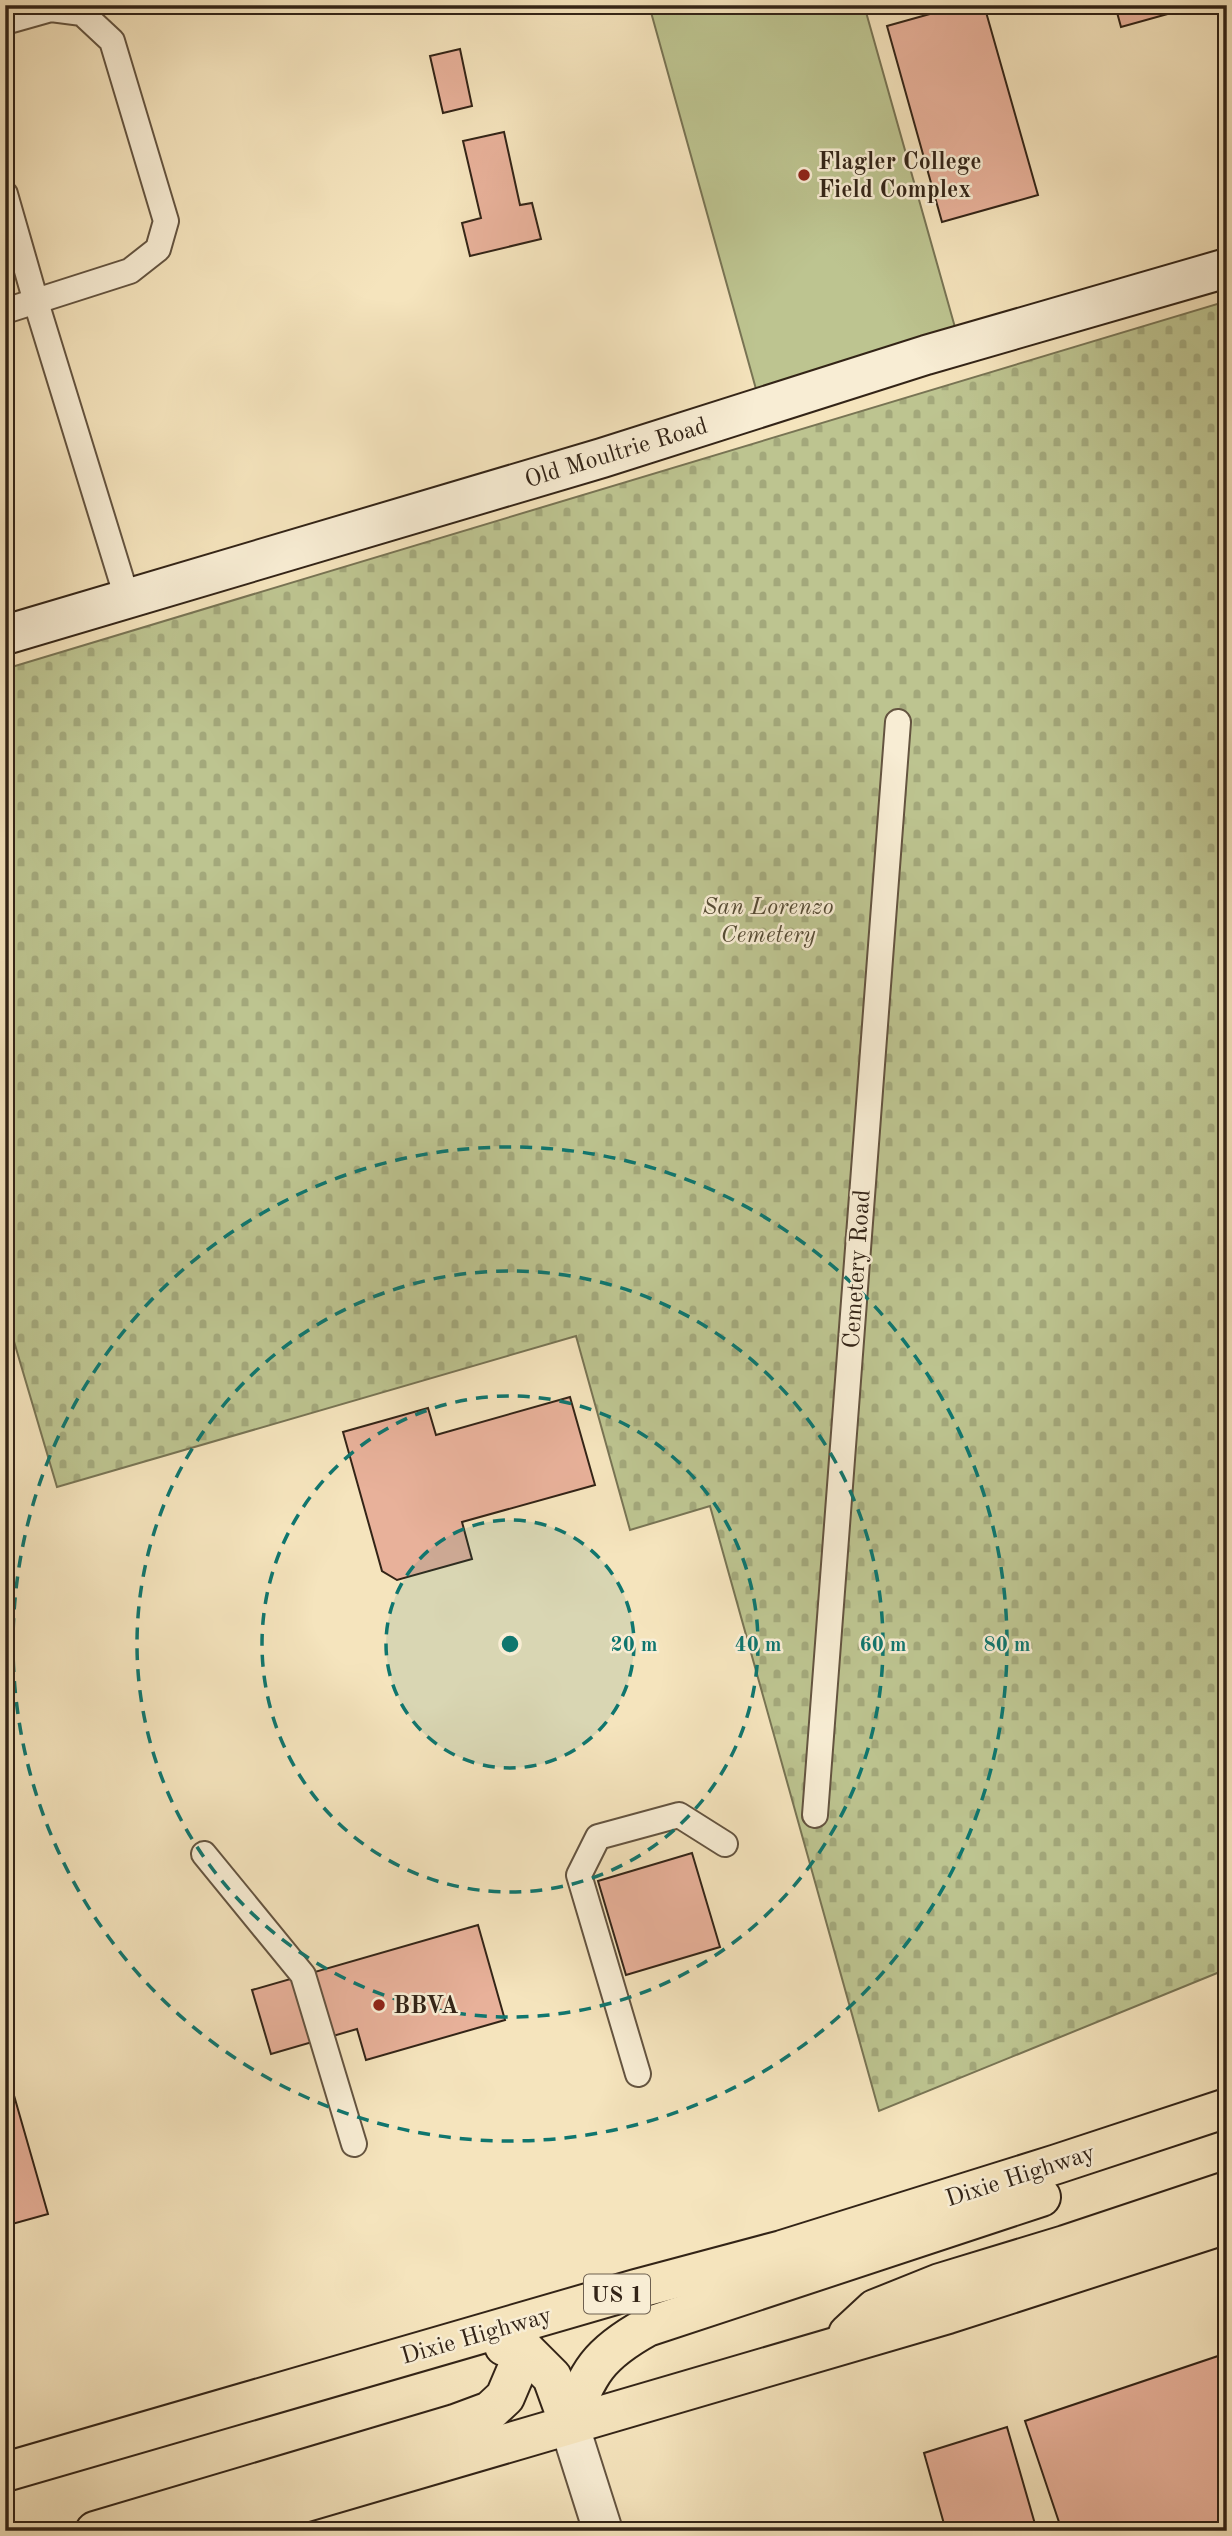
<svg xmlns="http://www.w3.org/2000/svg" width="1232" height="2536" viewBox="0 0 1232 2536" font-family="'Old Standard TT',serif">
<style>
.grass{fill:#bdc490;stroke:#787454;stroke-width:2}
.cemetery{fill:url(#cemetery-stones);stroke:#787454;stroke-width:2}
.building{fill:#e8b19a;stroke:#332417;stroke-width:2}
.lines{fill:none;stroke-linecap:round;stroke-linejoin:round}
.lane-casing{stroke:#645440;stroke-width:28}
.street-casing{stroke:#645440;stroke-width:42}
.secondary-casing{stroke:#332417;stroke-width:42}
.primary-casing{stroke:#332417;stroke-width:42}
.lane{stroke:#f8edd4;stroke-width:24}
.street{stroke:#f8edd4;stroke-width:38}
.secondary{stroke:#f8edd4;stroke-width:38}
.primary{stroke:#f5e4bd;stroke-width:38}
.ring{fill:none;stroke:#0f766e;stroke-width:3.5;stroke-dasharray:12 9}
.poi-dot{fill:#8f2418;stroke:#f8edd4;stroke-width:2.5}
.labels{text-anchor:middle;stroke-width:5;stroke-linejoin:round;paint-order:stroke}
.shield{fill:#f8edd4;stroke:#6e6050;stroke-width:2}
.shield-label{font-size:23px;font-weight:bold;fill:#332417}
.poi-label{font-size:24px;font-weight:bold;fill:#332417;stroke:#f8edd4;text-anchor:start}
.street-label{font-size:24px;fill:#332417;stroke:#f8edd4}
.park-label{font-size:24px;font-style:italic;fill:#564c35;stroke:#f8edd4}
.centre{fill:#0f766e;stroke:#f8edd4;stroke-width:3.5}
.ring-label{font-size:21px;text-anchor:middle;font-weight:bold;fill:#0f766e;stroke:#f8edd4;stroke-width:5;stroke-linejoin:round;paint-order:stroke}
</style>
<defs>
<pattern id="cemetery-stones" width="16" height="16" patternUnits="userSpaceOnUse" patternTransform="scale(1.75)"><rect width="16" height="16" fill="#bdc490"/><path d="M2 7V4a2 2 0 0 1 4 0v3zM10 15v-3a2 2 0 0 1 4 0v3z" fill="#a3a87b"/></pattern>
</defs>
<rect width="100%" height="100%" fill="#f5e4bd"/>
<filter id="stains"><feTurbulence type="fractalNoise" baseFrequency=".00286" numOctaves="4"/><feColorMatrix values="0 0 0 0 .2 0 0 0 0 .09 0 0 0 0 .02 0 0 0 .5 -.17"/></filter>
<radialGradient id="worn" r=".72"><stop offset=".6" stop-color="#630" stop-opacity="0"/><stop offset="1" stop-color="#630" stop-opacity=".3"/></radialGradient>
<!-- grass -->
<path class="grass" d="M649 5H864L960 345 761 407Z"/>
<!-- cemetery -->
<path class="cemetery" d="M1227 301V1969L879 2111 710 1506 630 1530 576 1336 57 1487 5 1311V669Z"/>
<!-- building -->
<g class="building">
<path d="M962 5H984L1038 195 942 222 887 26Z"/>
<path d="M1115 5H1181L1182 10 1121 27Z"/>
<path d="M460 49 472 106 443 113 430 56Z"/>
<path d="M504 132 520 205 532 203 541 239 470 256 462 223 481 218 463 141Z"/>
<path d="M570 1397 595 1485 462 1522 472 1559 397 1580 382 1571 343 1432 428 1408 436 1435Z"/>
<path d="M692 1853 720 1947 626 1975 598 1881Z"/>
<path d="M478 1925 505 2020 366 2060 357 2029 271 2054 252 1990Z"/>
<path d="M13 2092 48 2214 5 2226V2094Z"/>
<path d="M1227 2353V2531H1062L1025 2421Z"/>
<path d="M1007 2427 1037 2531H946L924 2453Z"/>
</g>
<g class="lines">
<defs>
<g id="lane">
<path d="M5 22 51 9 82 13 112 41 166 221 158 249 130 271 5 311"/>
<path d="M5 194 36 302 127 598"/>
<path d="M815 1815 898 722"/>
<path d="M204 1854 303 1975 354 2144"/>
<path d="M638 2074 579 1875 598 1837 679 1815 725 1844"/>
</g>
<path id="street" d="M569 2424 603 2531"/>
<path id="secondary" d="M5 635 602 458 926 355 1227 268"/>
<g id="primary">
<path d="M848 2334 875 2309 940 2283 1065 2245 1227 2191"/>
<path d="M504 2346 525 2350 552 2377 569 2424"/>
<path d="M569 2424C588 2372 598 2354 647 2327L1041 2197"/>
<path d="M5 2472 636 2289 782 2250 1057 2164 1227 2108"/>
<path d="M95 2531 455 2424 490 2411 505 2397 525 2350"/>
<path d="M207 2531 948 2314 1227 2224"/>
</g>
</defs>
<!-- lane casing -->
<use href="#lane" class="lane-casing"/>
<!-- street casing -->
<use href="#street" class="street-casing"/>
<!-- secondary casing -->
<use href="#secondary" class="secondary-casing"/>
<!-- primary casing -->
<use href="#primary" class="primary-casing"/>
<!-- lane -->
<use href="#lane" class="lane"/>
<!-- street -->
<use href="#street" class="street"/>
<!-- secondary -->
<use href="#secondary" class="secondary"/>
<!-- primary -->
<use href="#primary" class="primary"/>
</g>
<!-- distance rings -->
<circle cx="510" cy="1644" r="124" fill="#0f766e" fill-opacity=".12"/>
<g class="ring">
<circle cx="510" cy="1644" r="124"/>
<circle cx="510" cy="1644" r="248"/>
<circle cx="510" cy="1644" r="373"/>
<circle cx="510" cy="1644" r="497"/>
</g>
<!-- markers -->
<g class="poi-dot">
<circle cx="804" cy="175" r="7"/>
<circle cx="379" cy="2005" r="7"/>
</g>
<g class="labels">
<!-- shield labels -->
<rect class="shield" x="584" y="2274.5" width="66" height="39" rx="5"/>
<g class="shield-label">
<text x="617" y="2302">US 1</text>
</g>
<!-- poi labels -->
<g class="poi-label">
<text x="818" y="169">Flagler College<tspan x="818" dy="28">Field Complex</tspan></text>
<text x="393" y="2013">BBVA</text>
</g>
<!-- street labels -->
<g class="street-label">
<text transform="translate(616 452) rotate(-17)" y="8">Old Moultrie Road</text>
<text transform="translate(856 1269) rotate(-86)" y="8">Cemetery Road</text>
<text transform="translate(1020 2175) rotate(-18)" y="8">Dixie Highway</text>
<text transform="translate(476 2335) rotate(-16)" y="8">Dixie Highway</text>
</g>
<!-- park labels -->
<g class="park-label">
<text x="768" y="914">San Lorenzo<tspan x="768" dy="28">Cemetery</tspan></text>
</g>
</g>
<circle cx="510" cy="1644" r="10" class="centre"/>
<g class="ring-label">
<text x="634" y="1651">20 m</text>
<text x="758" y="1651">40 m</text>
<text x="883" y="1651">60 m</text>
<text x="1007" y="1651">80 m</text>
</g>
<!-- margin -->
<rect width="1232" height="2536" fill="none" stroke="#f5e4bd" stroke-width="28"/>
<rect x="7" y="7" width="1218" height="2522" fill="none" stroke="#332417" stroke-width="3.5"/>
<rect x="14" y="14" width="1204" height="2508" fill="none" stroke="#332417" stroke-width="2"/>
<rect width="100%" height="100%" filter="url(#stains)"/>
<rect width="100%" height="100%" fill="url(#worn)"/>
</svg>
